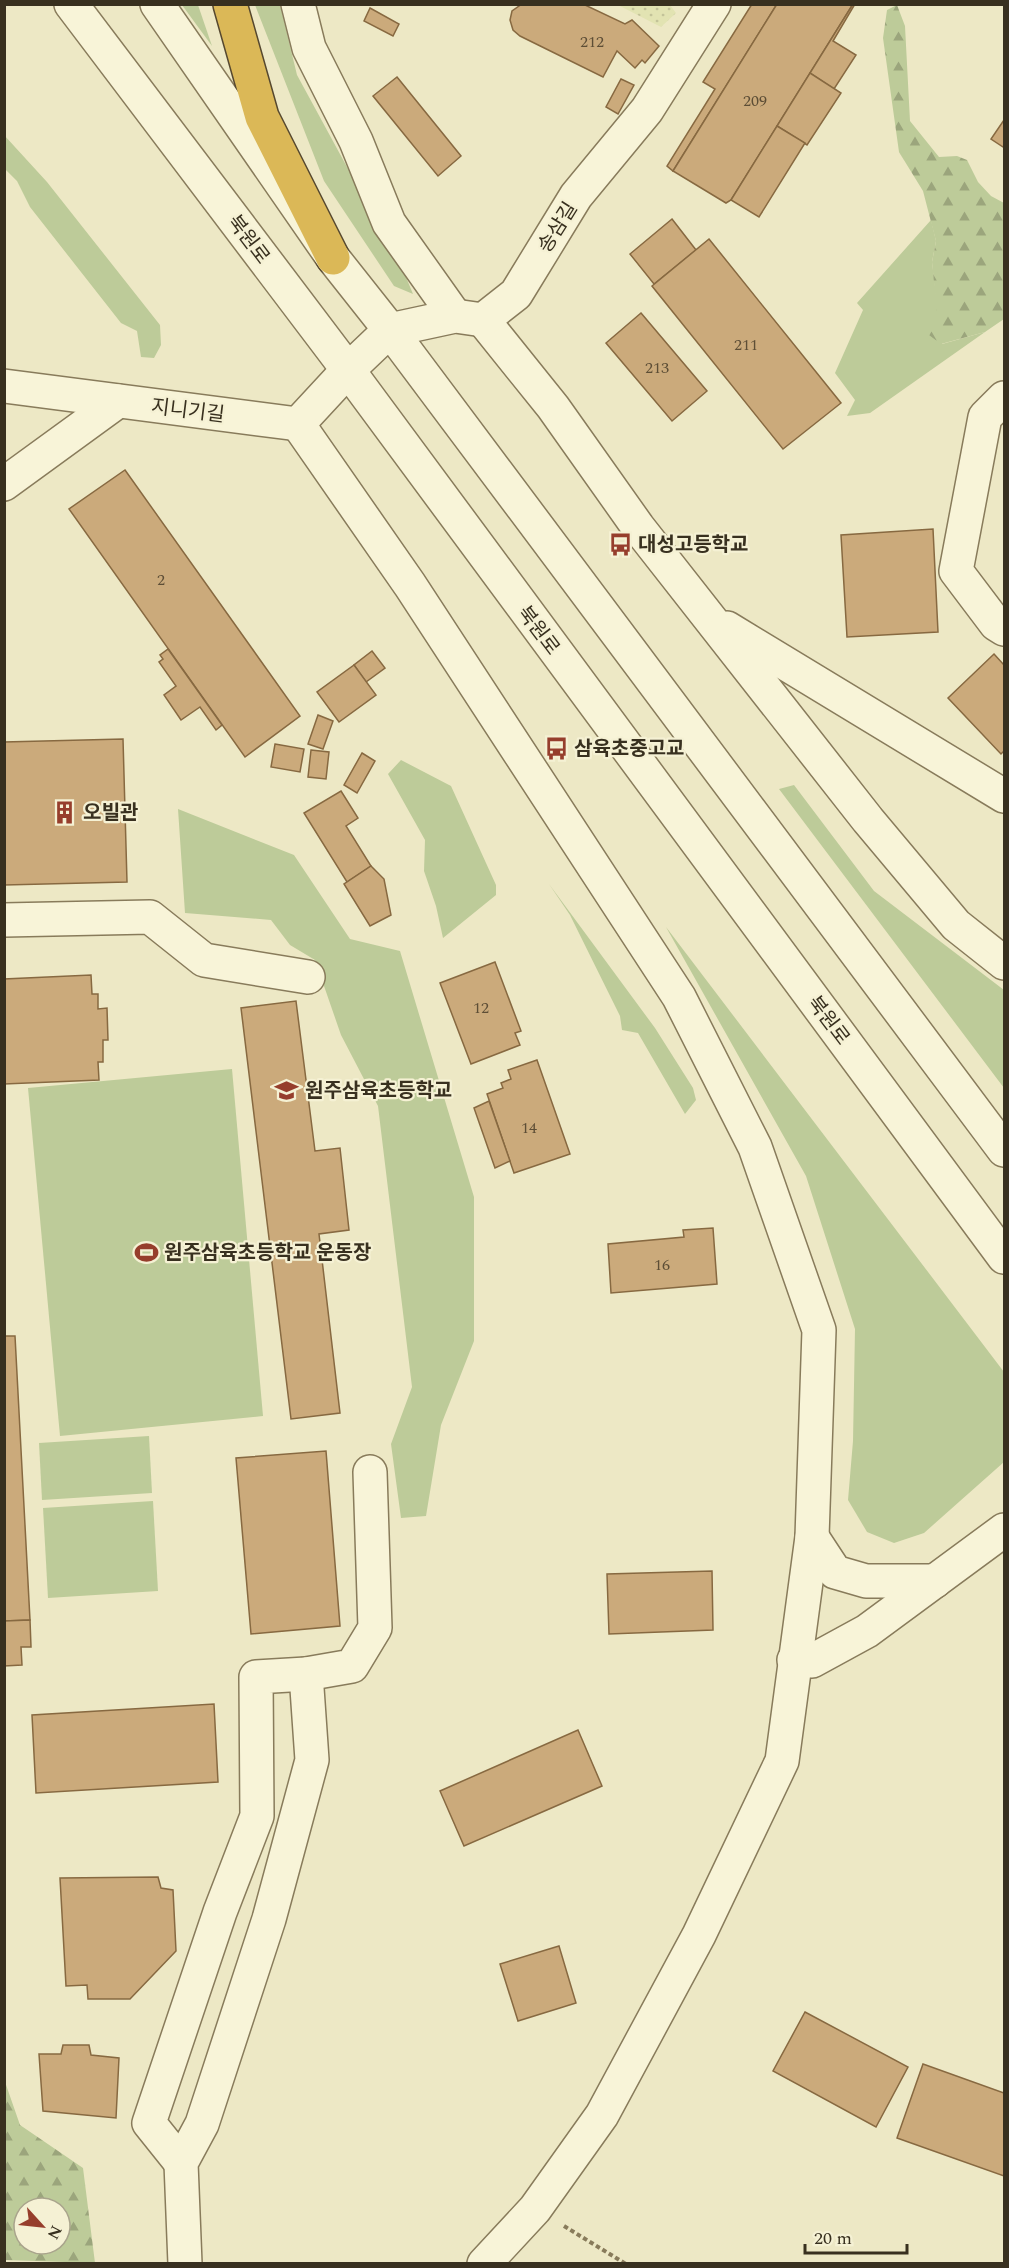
<svg xmlns="http://www.w3.org/2000/svg" width="1009" height="2268" viewBox="0 0 1009 2268" font-family="Spectral,'Noto Sans KR',serif">
<style>
.farmland{fill:url(#farmland-dots)}
.green{fill:#bdcb99}
.forest{fill:url(#forest-firs);fill-rule:evenodd}
.building{fill:#cbaa7b;stroke:#876941;stroke-width:1.5}
.lines{fill:none;stroke-linecap:round;stroke-linejoin:round}
.minor-casing{stroke:#887b5b;stroke-width:36}
.highway-casing{stroke:#56482f;stroke-width:36}
.path{stroke:#887b5b;stroke-width:4;stroke-dasharray:4.5 3;stroke-linecap:butt}
.minor{stroke:#f8f4d8;stroke-width:33}
.highway{stroke:#dbb857;stroke-width:33}
.labels{text-anchor:middle;stroke-width:4.5;stroke-linejoin:round;paint-order:stroke}
.number-label{font-size:16px;fill:#5d4e36}
.street-label{font-size:20px;fill:#38301f;stroke:#f5f1d4}
.poi-label{font-size:20px;font-weight:bold;fill:#38301f;stroke:#f5f1d4;text-anchor:start}
</style>
<defs>
<pattern id="farmland-dots" width="8" height="8" patternUnits="userSpaceOnUse" patternTransform="scale(1.5)"><rect width="8" height="8" fill="#e2e3b2"/><path d="M2 2h.1M6 6h.1" fill="none" stroke="#c3c399" stroke-width="1.8" stroke-linecap="round"/></pattern>
<pattern id="forest-firs" width="22" height="20" patternUnits="userSpaceOnUse" patternTransform="scale(1.5)"><rect width="22" height="20" fill="#bdcb99"/><path d="M5 1l3.5 6h-7zM16 11l3.5 6h-7z" fill="#9ba57c"/></pattern>
</defs>
<rect width="100%" height="100%" fill="#ede8c5"/>
<!-- farmland -->
<path class="farmland" d="M618 5H670L676 13 661 27Z"/>
<!-- green -->
<g class="green">
<path d="M182 5H198L212 46Z"/>
<path d="M255 5H280L297 75 403 270 413 294 394 286 324 181Z"/>
<path d="M4 135 47 182 160 325 161 345 154 358 141 357 137 331 121 323 30 207 17 181 5 169Z"/>
<path d="M931 220 936 241 932 262 942 344 985 332 870 413 847 416 855 400 835 373 863 310 857 303Z"/>
<path d="M401 760 451 786 496 885V895L443 938 436 906 424 871 425 840 388 774Z"/>
<path d="M794 785 874 891 1004 990V1088L779 789Z"/>
<path d="M178 809 294 855 350 939 400 951 474 1197V1341L441 1425 426 1516 401 1518 391 1444 412 1387 378 1106 341 1035 315 960 290 945 271 920 185 913Z"/>
<path d="M549 884 655 1028 693 1088 696 1100 685 1114 638 1033 622 1030 620 1016 570 915Z"/>
<path d="M666 927 1004 1372V1462L924 1533 894 1543 867 1532 848 1500 853 1441 855 1329 806 1176Z"/>
<path d="M232 1069 263 1416 60 1436 28 1088Z"/>
<path d="M149 1436 152 1493 42 1500 39 1443Z"/>
<path d="M153 1501 158 1591 48 1598 43 1508Z"/>
</g>
<!-- forest -->
<g class="forest">
<path d="M897 5 905 26 910 121 939 157 957 156 967 160 978 182 991 196 1004 203V319L985 332 941 344 929 335 937 313 932 262 936 241 923 191 899 152 883 38 887 10Z"/>
<path d="M4 2079 20 2125 83 2168 95 2263 5 2260ZM24 2208H60V2244H24Z"/>
</g>
<!-- building -->
<g class="building">
<path d="M522 4H583L625 24 632 20 659 46 645 63 642 60 635 68 617 51 603 77 520 36 513 30 510 20 512 11Z"/>
<path d="M752 4H777L673 171 667 166 715 89 703 82Z"/>
<path d="M777 4H853L731 200 726 203 673 171Z"/>
<path d="M853 4H855L833 41 856 55 834 89 810 73Z"/>
<path d="M370 8 399 24 393 36 364 21Z"/>
<path d="M810 73 841 93 807 145 777 126Z"/>
<path d="M397 77 461 156 438 176 373 96Z"/>
<path d="M621 79 634 85 618 114 606 107Z"/>
<path d="M1004 120V145L1003 147 991 139Z"/>
<path d="M777 126 805 143 759 217 731 200Z"/>
<path d="M672 219 696 250 654 284 630 254Z"/>
<path d="M709 239 841 403 783 449 652 286Z"/>
<path d="M641 313 707 391 672 421 606 343Z"/>
<path d="M125 470 300 716 245 757 69 509Z"/>
<path d="M933 529 938 632 847 637 841 535Z"/>
<path d="M168 649 222 725 216 730 200 707 181 720 164 695 176 686 159 662 163 659 160 655Z"/>
<path d="M372 651 385 668 366 682 354 665Z"/>
<path d="M994 654 1004 665V751L1001 754 948 698Z"/>
<path d="M354 665 376 695 339 722 317 692Z"/>
<path d="M318 715 333 721 323 749 308 744Z"/>
<path d="M123 739 127 882 4 885V742Z"/>
<path d="M275 744 304 749 300 772 271 767Z"/>
<path d="M311 750 329 752 326 779 308 777Z"/>
<path d="M362 753 375 761 357 793 344 785Z"/>
<path d="M341 791 358 818 346 826 371 866 347 882 304 813Z"/>
<path d="M371 866 384 879 391 915 370 926 344 884Z"/>
<path d="M495 962 521 1031 515 1033 520 1045 471 1064 440 983Z"/>
<path d="M91 975 92 994H98V1009L107 1008 108 1040H103V1062H98L99 1080 4 1084V979Z"/>
<path d="M296 1001 315 1151 340 1148 349 1230 319 1234 340 1413 291 1419 241 1008Z"/>
<path d="M537 1060 570 1154 514 1173 487 1094 503 1088 501 1083 511 1079 508 1070Z"/>
<path d="M489 1101 510 1161 495 1168 474 1108Z"/>
<path d="M713 1228 717 1284 611 1293 608 1244 684 1237 683 1230Z"/>
<path d="M4 1336H15L30 1620 4 1621Z"/>
<path d="M326 1451 340 1626 251 1634 236 1458Z"/>
<path d="M712 1571 713 1630 609 1634 607 1574Z"/>
<path d="M30 1620 31 1647H21L22 1665 4 1666V1621Z"/>
<path d="M214 1704 218 1782 36 1793 32 1715Z"/>
<path d="M578 1730 602 1786 464 1846 440 1791Z"/>
<path d="M158 1877 161 1888 173 1890 176 1951 130 1999H88L87 1985 66 1986 60 1878Z"/>
<path d="M559 1946 576 2003 518 2021 500 1964Z"/>
<path d="M805 2012 908 2067 876 2127 773 2071Z"/>
<path d="M63 2045H89L91 2055 119 2058 116 2118 43 2111 39 2054H61Z"/>
<path d="M923 2064 1004 2093V2176L897 2138Z"/>
</g>
<g class="lines">
<defs>
<g id="minor">
<path d="M71 4 348 370 1004 1257"/>
<path d="M157 4 333 258 390 330 1004 1150"/>
<path d="M298 4 309 48 356 141 389 223 455 316"/>
<path d="M483 320 553 407 638 527 868 820 956 925 1004 963"/>
<path d="M4 386 298 424 348 370 390 330 455 316 483 320 516 294 576 196 647 110 714 4"/>
<path d="M1004 398 985 417 956 571 996 624 1004 629"/>
<path d="M298 424 410 585 679 997 755 1147 819 1330 812 1537 782 1761 699 1935 602 2115 535 2209 484 2264"/>
<path d="M4 484 118 401"/>
<path d="M727 628 1004 796"/>
<path d="M4 920 150 917 204 960 308 977"/>
<path d="M812 1537 835 1572 866 1581H935"/>
<path d="M794 1660 812 1661 867 1631 1004 1530"/>
<path d="M181 2163 149 2123 220 1912 257 1816 256 1677 306 1674 352 1666 375 1628 370 1472"/>
<path d="M185 2264 181 2163 202 2124 269 1919 312 1760 306 1674"/>
</g>
<path id="highway" d="M230 4 262 117 333 258"/>
</defs>
<!-- minor casing -->
<use href="#minor" class="minor-casing"/>
<!-- highway casing -->
<use href="#highway" class="highway-casing"/>
<!-- path -->
<path class="path" d="M564 2226 626 2264"/>
<!-- minor -->
<use href="#minor" class="minor"/>
<!-- highway -->
<use href="#highway" class="highway"/>
</g>
<!-- icons -->
<defs>
<symbol id="bus-bare" viewBox="-9 -9 18 18"><path d="M-5-6H5V4H4V6H2V4H-2V6H-4V4H-5ZM-3.5-4V0h7V-4ZM-3.5 1.2v1.5H-2V1.2ZM2 1.2v1.5H3.5V1.2Z" fill="#963e2c" stroke="#f5f1d4" stroke-width="2.5" paint-order="stroke"/></symbol>
<symbol id="building-bare" viewBox="-9 -9 18 18"><path d="M-4-6H4V6H1V3H-1V6H-4ZM-2.5-4.3h1.7v1.8h-1.7ZM.8-4.3h1.7v1.8H.8ZM-2.5-1h1.7V.8h-1.7ZM.8-1h1.7V.8H.8Z" fill="#963e2c" stroke="#f5f1d4" stroke-width="2.5" paint-order="stroke"/></symbol>
<symbol id="school-bare" viewBox="-9 -9 18 18"><path d="M0-5L7-2L0 1L-7-2ZM-4 1L0 2.5L4 1V4Q0 6-4 4Z" fill="#963e2c" stroke="#f5f1d4" stroke-width="2.5" paint-order="stroke"/></symbol>
<symbol id="stadium-bare" viewBox="-9 -9 18 18"><path d="M0-5a6.5 5 0 1 0 0 10a6.5 5 0 1 0 0-10ZM-3.5-1.8h7v3.6h-7Z" fill="#963e2c" stroke="#f5f1d4" stroke-width="2.5" paint-order="stroke"/></symbol>
</defs>
<g fill-rule="evenodd">
<use href="#bus-bare" x="604" y="528" width="33" height="33"/>
<use href="#bus-bare" x="540" y="732" width="33" height="33"/>
<use href="#building-bare" x="48" y="796" width="33" height="33"/>
<use href="#school-bare" x="270" y="1074" width="33" height="33"/>
<use href="#stadium-bare" x="130" y="1236" width="33" height="33"/>
</g>
<g class="labels">
<!-- number labels -->
<g class="number-label">
<text x="592" y="47">212</text>
<text x="755" y="106">209</text>
<text x="746" y="350">211</text>
<text x="657" y="373">213</text>
<text x="161" y="585">2</text>
<text x="481" y="1013">12</text>
<text x="529" y="1133">14</text>
<text x="662" y="1270">16</text>
</g>
<!-- street labels -->
<g class="street-label">
<text transform="translate(557 227) rotate(-58)" y="7">송삼길</text>
<text transform="translate(249 239) rotate(53)" y="7">북원로</text>
<text transform="translate(188 410) rotate(7)" y="7">지니기길</text>
<text transform="translate(539 630) rotate(53)" y="7">북원로</text>
<text transform="translate(829 1020) rotate(53)" y="7">북원로</text>
</g>
<!-- poi labels -->
<g class="poi-label">
<text x="638" y="551">대성고등학교</text>
<text x="574" y="755">삼육초중고교</text>
<text x="83" y="819">오빌관</text>
<text x="305" y="1097">원주삼육초등학교</text>
<text x="164" y="1259">원주삼육초등학교 운동장</text>
</g>
</g>
<!-- border -->
<rect width="1009" height="2268" fill="none" stroke="#38301f" stroke-width="12"/>
<!-- north arrow -->
<g transform="translate(42 2226) rotate(117)"><circle r="28" fill="#f5f1d4" stroke="#a9a48c" stroke-width="1.5"/>
<path d="M0-4.5L10 22L0 15L-10 22Z" fill="#963e2c"/>
<text y="-9" font-size="16" font-weight="bold" text-anchor="middle" fill="#38301f">N</text>
</g>
<!-- scale -->
<path d="M805 2244v9h102v-9" fill="none" stroke="#38301f" stroke-width="3"/>
<text x="814" y="2244" font-size="18" fill="#38301f" stroke="#f5f1d4" stroke-width="4.5" paint-order="stroke">20 m</text>
</svg>
